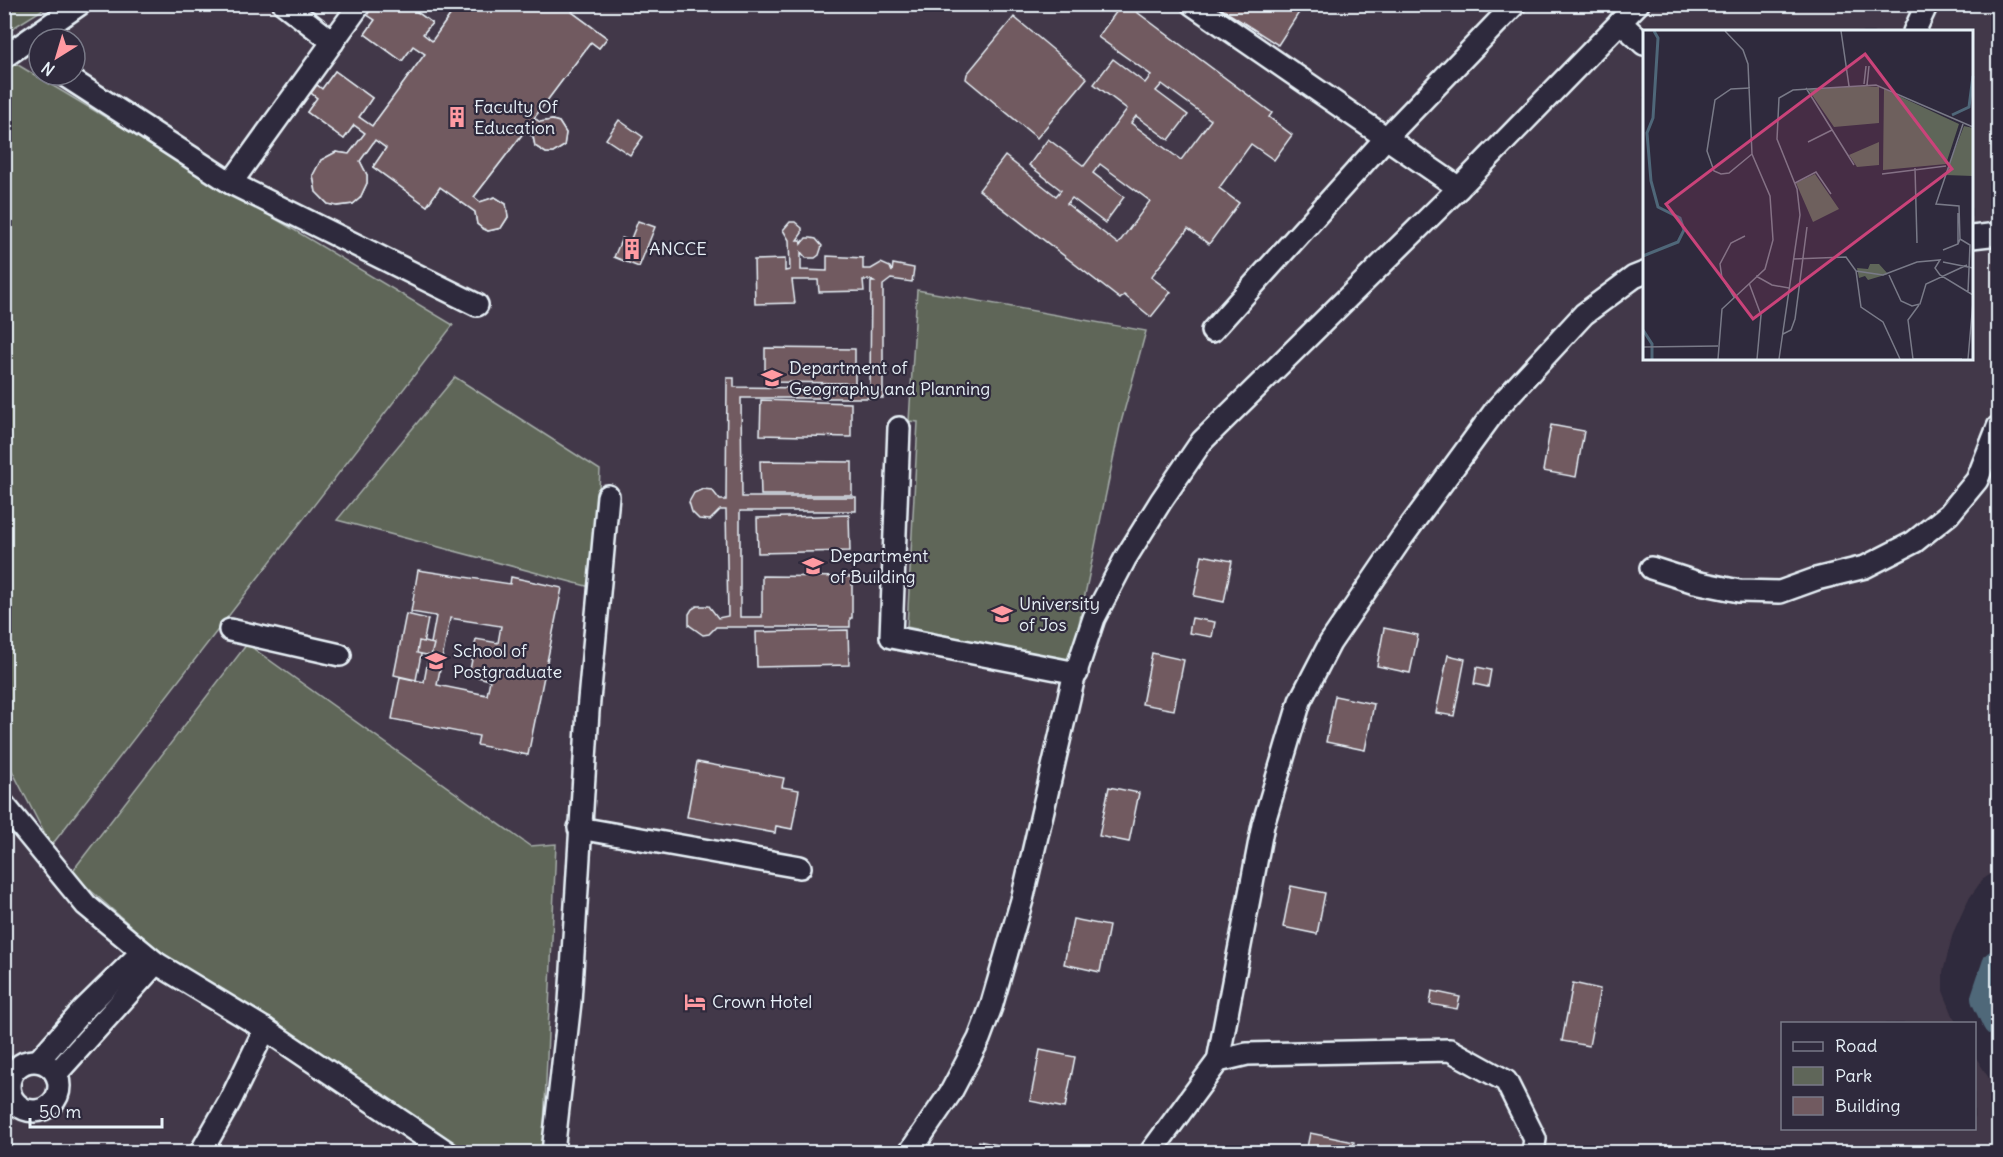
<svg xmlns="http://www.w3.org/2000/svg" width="2003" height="1157" viewBox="0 0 2003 1157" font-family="Delius,sans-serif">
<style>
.built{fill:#433848;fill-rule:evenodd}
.green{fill:#5f6659;stroke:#a4aca8;stroke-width:1.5}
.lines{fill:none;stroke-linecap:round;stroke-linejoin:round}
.river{stroke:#4f6779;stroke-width:32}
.building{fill:#715a60;stroke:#e8f1f8;stroke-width:1.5;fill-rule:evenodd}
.minor-casing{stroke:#e8f1f8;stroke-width:26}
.minor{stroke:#2f2a3d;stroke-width:21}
.labels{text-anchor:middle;stroke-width:4.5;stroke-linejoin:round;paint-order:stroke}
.poi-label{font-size:18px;fill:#e8f1f8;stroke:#2f2a3d;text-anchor:start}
.inset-river{fill:none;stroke:#4f6779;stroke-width:3}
.inset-road{fill:none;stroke:#797a88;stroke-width:1.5}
.view{fill:#ca437a;fill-opacity:0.15;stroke:#ca437a;stroke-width:3}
.inset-edge{fill:none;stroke:#e8f1f8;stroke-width:3}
</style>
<rect width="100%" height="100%" fill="#2f2a3d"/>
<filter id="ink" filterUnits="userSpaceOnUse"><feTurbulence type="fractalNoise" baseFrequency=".0167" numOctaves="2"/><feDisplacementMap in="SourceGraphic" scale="12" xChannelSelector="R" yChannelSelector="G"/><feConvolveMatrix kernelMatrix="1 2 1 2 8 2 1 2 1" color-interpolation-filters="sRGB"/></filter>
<g filter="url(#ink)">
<!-- built -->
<path class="built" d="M5 5H1998V869L1982 880 1968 900 1953 933 1943 972V991L1956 1023 1782 1024V1128H1974L1975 1056 1998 1093V1152H5ZM1644 32H1972V358H1644ZM39 39H75V75H39Z"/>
<!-- green -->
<g class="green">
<path d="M5 4H50V5L5 33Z"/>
<path d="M13 62 453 325 51 846 5 757 4 68Z"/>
<path d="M917 290 1146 331 1120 426 1071 662 907 627 918 422 909 421Z"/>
<path d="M455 377 600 470 594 588 337 520Z"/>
<path d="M247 644 530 846 556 844 543 1152H460L165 956 71 873Z"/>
</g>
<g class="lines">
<!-- river -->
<path class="river" d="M1998 965 1987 998 1998 1021"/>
</g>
<!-- building -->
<g class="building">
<path d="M373 4H406L432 23 423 34 432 41 458 4H468L437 48 450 57 461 42 514 82 502 97 518 109 575 34 562 24 544 49 488 7 490 4H578L572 12 607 38 599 48 591 42 534 118 540 122 552 120 559 122 566 133 564 146 553 153H546L535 146 533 136 524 132 474 197 480 202 495 197 506 204 508 217 501 228 488 231 482 228 477 224 475 212 440 187 427 206 373 167 386 148 375 140 360 161 367 175V183L360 198 353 204 337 206 328 204 316 192 313 175 321 160 336 152 349 154 365 133 354 125 344 139 307 112 317 98 311 93 317 85 322 89 335 71 372 98 359 117 372 126 425 54 413 46 402 61 365 34 375 20 366 14ZM430 59 442 67 428 87 483 126 496 108 512 120 462 186 447 175 463 153 408 114 393 136 381 127Z"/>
<path d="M373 4H406L432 23 423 34 432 41 458 4H578L572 12 607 38 599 48 591 42 534 118 540 122 552 120 559 122 566 133 564 146 553 153H546L535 146 533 136 524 132 474 197 480 202 495 197 506 204 508 217 501 228 488 231 482 228 477 224 475 212 440 187 427 206 373 167 386 148 375 140 360 161 367 175V183L360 198 353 204 337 206 328 204 316 192 313 175 321 160 336 152 349 154 365 133 354 125 344 139 307 112 317 98 311 93 317 85 322 89 335 71 372 98 359 117 372 126 425 54 413 46 402 61 365 34 375 20 366 14Z"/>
<path d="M1122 4H1126L1272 113 1269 117 1292 135 1274 160 1251 144 1219 188 1239 203 1209 244 1188 229 1151 277 1171 292 1151 317 1124 295 1120 299 979 190 1005 156 1056 196 1061 190 1029 165 1048 139 1084 166 1127 109 1094 84 1113 59 1145 83 1151 75 1098 37ZM1162 84 1211 120 1181 160 1131 123 1136 116 1169 140 1188 115 1156 91ZM1100 164 1150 201 1118 244 1067 204 1072 198 1105 223 1124 197 1093 173Z"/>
<path d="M1214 4H1290L1300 11 1278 45Z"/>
<path d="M1014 17 1087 78 1037 138 966 79 967 74Z"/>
<path d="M619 120 643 137 630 155 606 139Z"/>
<path d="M638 221 655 227 639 267 614 257 622 238 630 241Z"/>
<path d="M790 222H795L802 228V233L797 240H801V244L806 238H811L816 239 822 246 819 255 815 258H806L801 252V270L827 271V256L863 258V269H871L881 263 890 267 892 272 893 264 914 268 912 282 891 279 883 285V398H741L742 497H856V511H740V617H762V576L852 577V618H850V627H716L709 634 703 635 689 625V614L692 609 697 606H709L718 618 728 616 726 510H720L710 520 699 519 692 512 689 502 694 493 703 489 712 490 720 500H726L727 378H734V387L870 389 871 282H874L871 280H863L864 291 819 292 818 280H792L795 303 755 304 754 260 785 259V271L790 270 789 240 783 230Z"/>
<path d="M765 348 855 349V383L765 382Z"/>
<path d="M761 400 851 403V437L760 435Z"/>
<path d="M1551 425 1584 431 1576 477 1543 471Z"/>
<path d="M760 461 852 462V495H761Z"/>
<path d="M849 515 850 551 758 553 757 518Z"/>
<path d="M1202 555 1232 561 1224 602 1194 596Z"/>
<path d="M418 570 510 584 511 577 562 588 528 755 477 745 479 736 392 719 400 677 424 682 436 616 411 612ZM450 618 501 626 498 643 476 639 469 675 490 680 487 695 437 685Z"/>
<path d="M406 614 428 619 416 680 394 675Z"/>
<path d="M1192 618 1215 622 1212 637 1189 633Z"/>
<path d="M1384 628 1418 635 1410 673 1377 666Z"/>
<path d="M848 630 849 665 757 667 756 632Z"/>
<path d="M419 641 434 644 431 656 417 653Z"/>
<path d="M1152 653 1184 660 1174 710 1142 704Z"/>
<path d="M1448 655 1465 659 1454 716 1436 713Z"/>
<path d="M1477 667 1491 670 1488 687 1474 684Z"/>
<path d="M1335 696 1374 704 1365 750 1326 742Z"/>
<path d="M697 762 784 778 782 787 799 790 792 829 776 826 775 833 687 817Z"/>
<path d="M1109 787 1139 793 1129 842 1099 836Z"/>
<path d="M1291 886 1325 893 1317 934 1283 927Z"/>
<path d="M1073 919 1109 926 1100 972 1064 964Z"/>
<path d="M1573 983 1600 989 1589 1046 1562 1041Z"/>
<path d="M1432 991 1460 997 1457 1009 1430 1004Z"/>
<path d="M1040 1050 1075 1057 1065 1108 1030 1101Z"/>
<path d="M1310 1133 1354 1142 1352 1152H1306Z"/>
<path d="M4 1140 16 1149 13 1152H4Z"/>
<path d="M979 1141 1013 1148 1012 1152H977Z"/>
</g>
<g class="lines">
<defs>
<g id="minor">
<path d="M284 4 333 42"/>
<path d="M1192 4 1459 188"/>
<path d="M1620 22 1644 44"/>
<path d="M1914 32 1927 4"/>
<path d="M4 57 80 4"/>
<path d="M64 75 231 183 477 305"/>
<path d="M231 183 360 4"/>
<path d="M1972 237 1998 234"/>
<path d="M1212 331 1386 138 1515 4"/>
<path d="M899 428 891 637 1077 673"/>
<path d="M1651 568 1695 582 1739 591 1780 592 1816 579 1865 567 1914 542 1949 514 1977 480 1998 427"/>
<path d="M230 630 340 655"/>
<path d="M4 805 86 905 156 963 265 1029 447 1152"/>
<path d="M579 828 800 867"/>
<path d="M38 1061 83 1010 142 952"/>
<path d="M1218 1061 1247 1054 1450 1050 1506 1081 1535 1139 1533 1152"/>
<circle cx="34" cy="1086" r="25"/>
<path d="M56 1074 156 963"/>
<path d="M201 1152 230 1101 265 1029"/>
<path d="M553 1152 570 1002 588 711 608 496"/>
<path d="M910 1152 951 1092 979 1039 991 1007 1022 900 1073 681 1094 618 1125 559 1161 501 1202 441 1459 188 1638 4"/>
<path d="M1151 1152 1218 1061 1263 825 1300 701 1330 643 1401 539 1497 408 1584 314 1634 277 1644 273"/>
</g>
</defs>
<!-- minor casing -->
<use href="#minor" class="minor-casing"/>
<!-- minor -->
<use href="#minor" class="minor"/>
</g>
</g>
<!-- icons -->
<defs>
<symbol id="building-bare" viewBox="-9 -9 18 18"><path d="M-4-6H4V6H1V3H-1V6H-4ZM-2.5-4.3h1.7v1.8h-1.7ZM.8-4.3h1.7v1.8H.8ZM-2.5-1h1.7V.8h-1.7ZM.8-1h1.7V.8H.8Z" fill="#ff9aa2" stroke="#2f2a3d" stroke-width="2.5" paint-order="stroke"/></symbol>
<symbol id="school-bare" viewBox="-9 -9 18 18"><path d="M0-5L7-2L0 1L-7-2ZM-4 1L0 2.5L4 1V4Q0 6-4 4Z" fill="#ff9aa2" stroke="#2f2a3d" stroke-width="2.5" paint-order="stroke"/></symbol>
<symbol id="university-bare" viewBox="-9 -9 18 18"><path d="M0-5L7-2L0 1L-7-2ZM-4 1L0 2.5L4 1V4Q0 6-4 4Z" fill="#ff9aa2" stroke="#2f2a3d" stroke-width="2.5" paint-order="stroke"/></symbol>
<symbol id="hotel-bare" viewBox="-9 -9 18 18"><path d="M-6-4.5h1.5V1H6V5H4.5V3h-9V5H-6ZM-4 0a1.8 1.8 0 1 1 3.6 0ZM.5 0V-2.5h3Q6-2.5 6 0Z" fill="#ff9aa2" stroke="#2f2a3d" stroke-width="2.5" paint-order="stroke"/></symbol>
</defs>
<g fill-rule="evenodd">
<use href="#building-bare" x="442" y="102" width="30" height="30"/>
<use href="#building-bare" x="617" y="234" width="30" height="30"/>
<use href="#school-bare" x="757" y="363" width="30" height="30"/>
<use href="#school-bare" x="798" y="551" width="30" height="30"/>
<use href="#university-bare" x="987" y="599" width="30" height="30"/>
<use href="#school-bare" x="421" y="646" width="30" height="30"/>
<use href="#hotel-bare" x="680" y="987" width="30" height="30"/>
</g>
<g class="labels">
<!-- poi labels -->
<g class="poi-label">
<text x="474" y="113">Faculty Of<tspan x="474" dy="21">Education</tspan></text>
<text x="649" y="255">ANCCE</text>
<text x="789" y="374">Department of<tspan x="789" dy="21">Geography and Planning</tspan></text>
<text x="830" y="562">Department<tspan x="830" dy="21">of Building</tspan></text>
<text x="1019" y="610">University<tspan x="1019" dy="21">of Jos</tspan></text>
<text x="453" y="657">School of<tspan x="453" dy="21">Postgraduate</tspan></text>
<text x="712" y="1008">Crown Hotel</text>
</g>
</g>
<!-- overview -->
<g transform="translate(1643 30)">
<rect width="330" height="330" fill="#2f2a3d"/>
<path d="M221 56 236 57V93L191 97 165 59ZM241 59 316 94 303 134 240 140ZM321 96 330 98V146L302 145ZM236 112V135L214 137 206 125ZM172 144 196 179 170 192 153 153ZM227 234H236L245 244 225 250 222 246 216 248 214 238 225 239Z" fill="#5f6659"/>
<path class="inset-river" d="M309 85 326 77 330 46M0 226 35 212 41 200 37 188 15 177 8 151 4 103 10 88 15 8 11 1M0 300 9 314V329"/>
<path class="inset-road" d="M198 1 206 56M221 54 223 36M224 55 226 36M107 58 88 59 72 70 64 121 71 141 78 144 86 143 109 124M163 58 211 135M165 112 189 100M272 138 274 213M239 144 303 136M152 153 173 142 188 164M315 183V214M317 209 327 215 325 262M300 220 315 214 317 209 316 176 293 174 320 94M150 229 203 227 213 241 240 245 274 232 297 230 292 238 297 245 330 265M300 232 330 238M213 241 218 277 240 292 257 329M246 245 258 271 269 276 277 274 283 254 324 235M113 246 129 255 146 258M106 253 118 285 114 329M91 267 79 248 77 234 88 213 102 206M140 304 148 300 152 289 164 197M0 317 75 316M75 329 79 279 122 239 130 210 127 166 109 124 105 34 100 20 82 1M136 329 157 185 154 159 134 109 136 68 150 60 233 55 330 97M270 329 265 290 276 275M270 329H319M325 329 330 272"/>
<path class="view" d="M222 24 309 139 110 289 23 174Z"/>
<rect width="330" height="330" class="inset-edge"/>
</g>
<!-- margin -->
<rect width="2003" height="1157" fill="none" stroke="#2f2a3d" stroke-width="24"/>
<rect x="12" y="12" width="1979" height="1133" fill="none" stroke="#e8f1f8" stroke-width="2" filter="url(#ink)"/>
<!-- legend -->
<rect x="1781" y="1022" width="195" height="108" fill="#2f2a3d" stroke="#797a88" stroke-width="1.5"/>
<rect x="1793" y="1042" width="30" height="9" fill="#2f2a3d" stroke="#797a88" stroke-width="1.5"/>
<text x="1835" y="1052" font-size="18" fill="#e8f1f8">Road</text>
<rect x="1793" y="1067" width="30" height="18" fill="#5f6659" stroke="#797a88" stroke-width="1.5"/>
<text x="1835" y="1082" font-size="18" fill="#e8f1f8">Park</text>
<rect x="1793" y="1097" width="30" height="18" fill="#715a60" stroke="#797a88" stroke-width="1.5"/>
<text x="1835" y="1112" font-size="18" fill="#e8f1f8">Building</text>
<!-- north arrow -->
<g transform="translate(57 57) rotate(217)"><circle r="28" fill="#2f2a3d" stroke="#797a88" stroke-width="1.5"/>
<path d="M0-4.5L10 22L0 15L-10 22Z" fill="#ff9aa2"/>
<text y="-9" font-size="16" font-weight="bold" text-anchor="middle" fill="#e8f1f8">N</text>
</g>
<!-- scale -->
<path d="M30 1118v9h132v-9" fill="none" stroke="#e8f1f8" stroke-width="3"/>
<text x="39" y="1118" font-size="18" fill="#e8f1f8" stroke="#2f2a3d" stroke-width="4.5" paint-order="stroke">50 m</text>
</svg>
